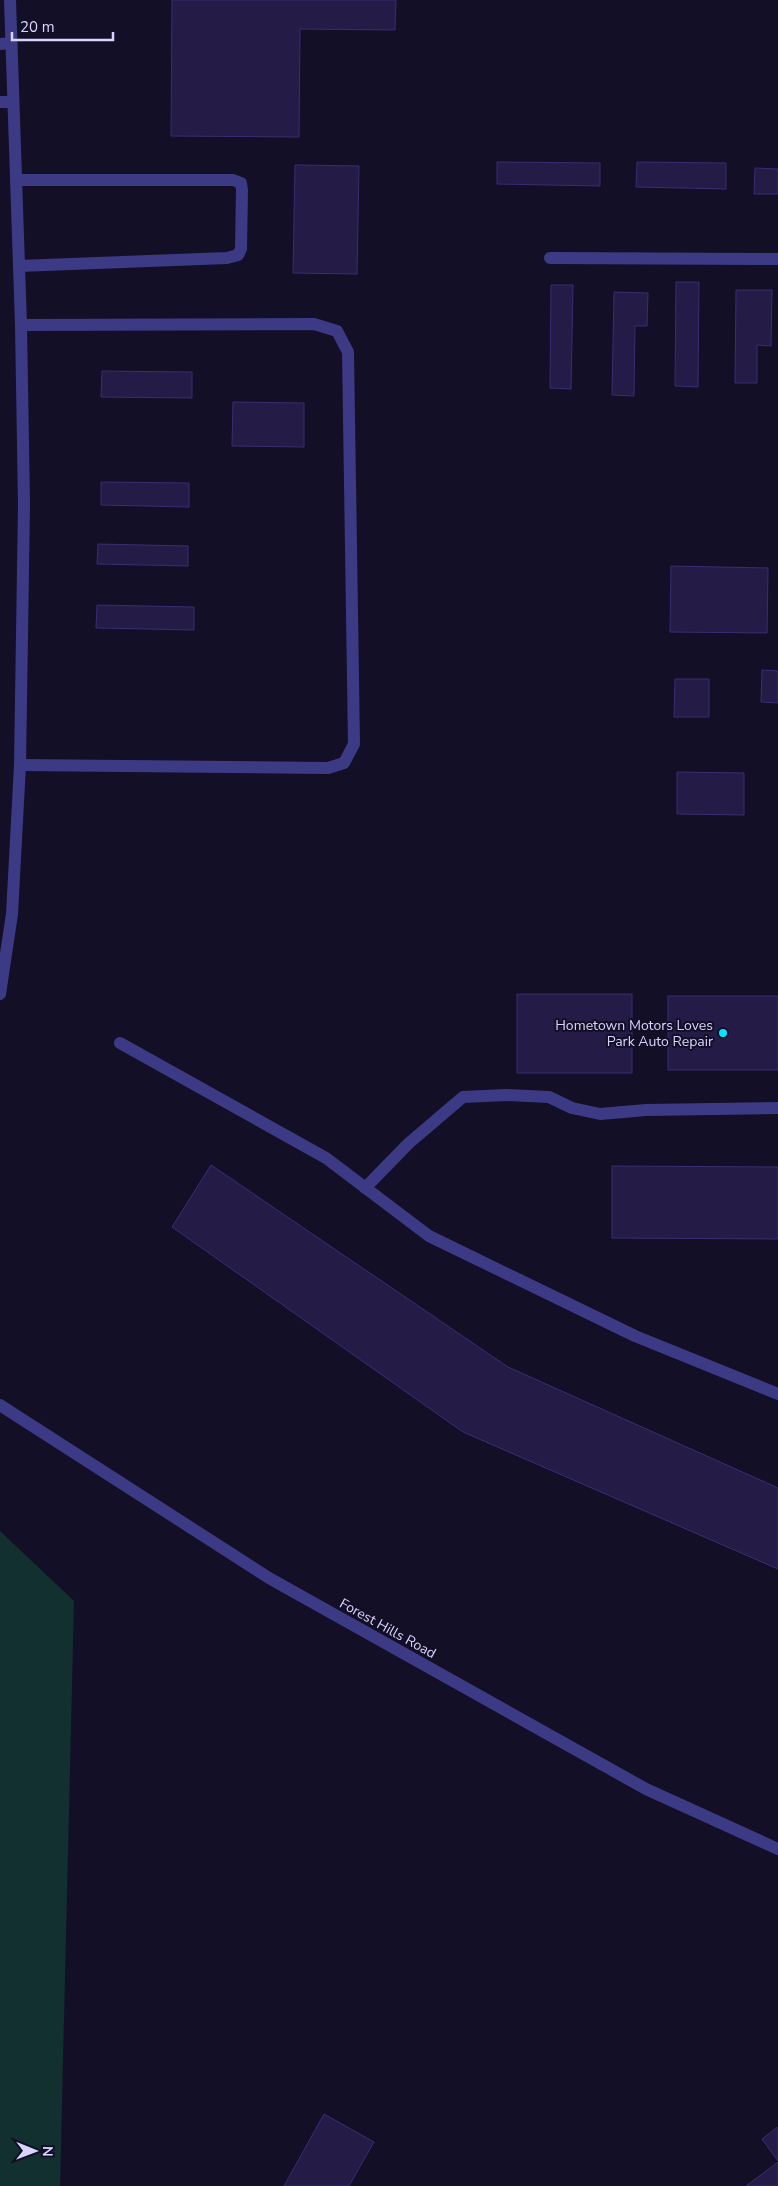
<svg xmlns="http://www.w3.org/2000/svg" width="778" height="2186" viewBox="0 0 778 2186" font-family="'Nunito Sans',sans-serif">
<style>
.green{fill:#12302f}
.building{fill:#241b47;stroke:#3b2d73}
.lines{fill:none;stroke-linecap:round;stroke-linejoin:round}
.service{stroke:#3d3a85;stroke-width:12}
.tertiary{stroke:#3d3a85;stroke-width:12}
.poi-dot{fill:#00e5ff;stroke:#130f26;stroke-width:2}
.labels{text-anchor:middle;stroke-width:4;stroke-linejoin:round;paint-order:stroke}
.poi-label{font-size:14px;fill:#d9d4ff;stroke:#130f26;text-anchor:end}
.street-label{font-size:14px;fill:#d9d4ff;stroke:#130f26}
</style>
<rect width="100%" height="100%" fill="#130f26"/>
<!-- green -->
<path class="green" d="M0 1531 74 1601 60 2186H0Z"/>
<!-- building -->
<g class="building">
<path d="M172 0H396L395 30 300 29 299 137 171 136Z"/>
<path d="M497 162 600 163V186L497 184Z"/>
<path d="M637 162 726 163V189L636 187Z"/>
<path d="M295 165 359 166 357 274 293 273Z"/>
<path d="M755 168 778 169V194H754Z"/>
<path d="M676 282H699L698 387 675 386Z"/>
<path d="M551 285H573L571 389 550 388Z"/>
<path d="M736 290H772L771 346 757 345V383H735Z"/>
<path d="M614 292 648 293 647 326H635L634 396 612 395Z"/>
<path d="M102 371 192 372V398L101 397Z"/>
<path d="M233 402 304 403V447L232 446Z"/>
<path d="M101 482 189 483V507L101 505Z"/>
<path d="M98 544 188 546V566L97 564Z"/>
<path d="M671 566 768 568 767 633 670 632Z"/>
<path d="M97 605 194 607V630L96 628Z"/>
<path d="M762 670 778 671V703L761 702Z"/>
<path d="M675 679H709V717H674Z"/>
<path d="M677 772 744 773V815L677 814Z"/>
<rect x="517" y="994" width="115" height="79"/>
<rect x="668" y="996" width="110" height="74"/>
<path d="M211 1165 508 1367 778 1488V1569L463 1432 172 1227Z"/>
<path d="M612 1166 778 1167V1239L612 1238Z"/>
<path d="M324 2114 374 2142 349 2186H284Z"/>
<path d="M778 2127V2161L762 2139Z"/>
<path d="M778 2162V2186H746Z"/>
</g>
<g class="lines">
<!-- service -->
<g class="service">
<path d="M0 44 11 43"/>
<path d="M0 102H13"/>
<path d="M16 180H233L241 183 242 190 241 249 238 255 227 258 19 266"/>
<path d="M550 258 778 259"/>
<path d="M20 765 328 768 344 763 354 744 348 352 337 331 314 324 21 325"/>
<path d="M120 1043 326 1158 429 1236 635 1336 778 1394"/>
<path d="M365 1188 409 1143 463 1097 506 1095 549 1097 572 1108 600 1114 646 1110 778 1108"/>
</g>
<!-- tertiary -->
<g class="tertiary">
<path d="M0 994 12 914 20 765 24 504 21 325 10 0"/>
<path d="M0 1405 269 1578 646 1789 778 1849"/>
</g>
</g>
<!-- markers -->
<circle class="poi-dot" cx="723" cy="1033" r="5"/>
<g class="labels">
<!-- poi labels -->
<g class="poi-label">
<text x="713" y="1030">Hometown Motors Loves<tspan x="713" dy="16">Park Auto Repair</tspan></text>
</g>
<!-- street labels -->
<g class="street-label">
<text transform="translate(388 1628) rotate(29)" y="5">Forest Hills Road</text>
</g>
</g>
<!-- north arrow -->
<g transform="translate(35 2151) rotate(91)" stroke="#130f26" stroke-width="4" paint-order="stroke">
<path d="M0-4L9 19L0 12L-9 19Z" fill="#d9d4ff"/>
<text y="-8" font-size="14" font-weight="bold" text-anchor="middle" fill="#d9d4ff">N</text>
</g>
<!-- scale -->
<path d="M12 32v8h101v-8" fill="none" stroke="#d9d4ff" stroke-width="2.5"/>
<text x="20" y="32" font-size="15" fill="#d9d4ff" stroke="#130f26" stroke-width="4" paint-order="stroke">20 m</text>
</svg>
